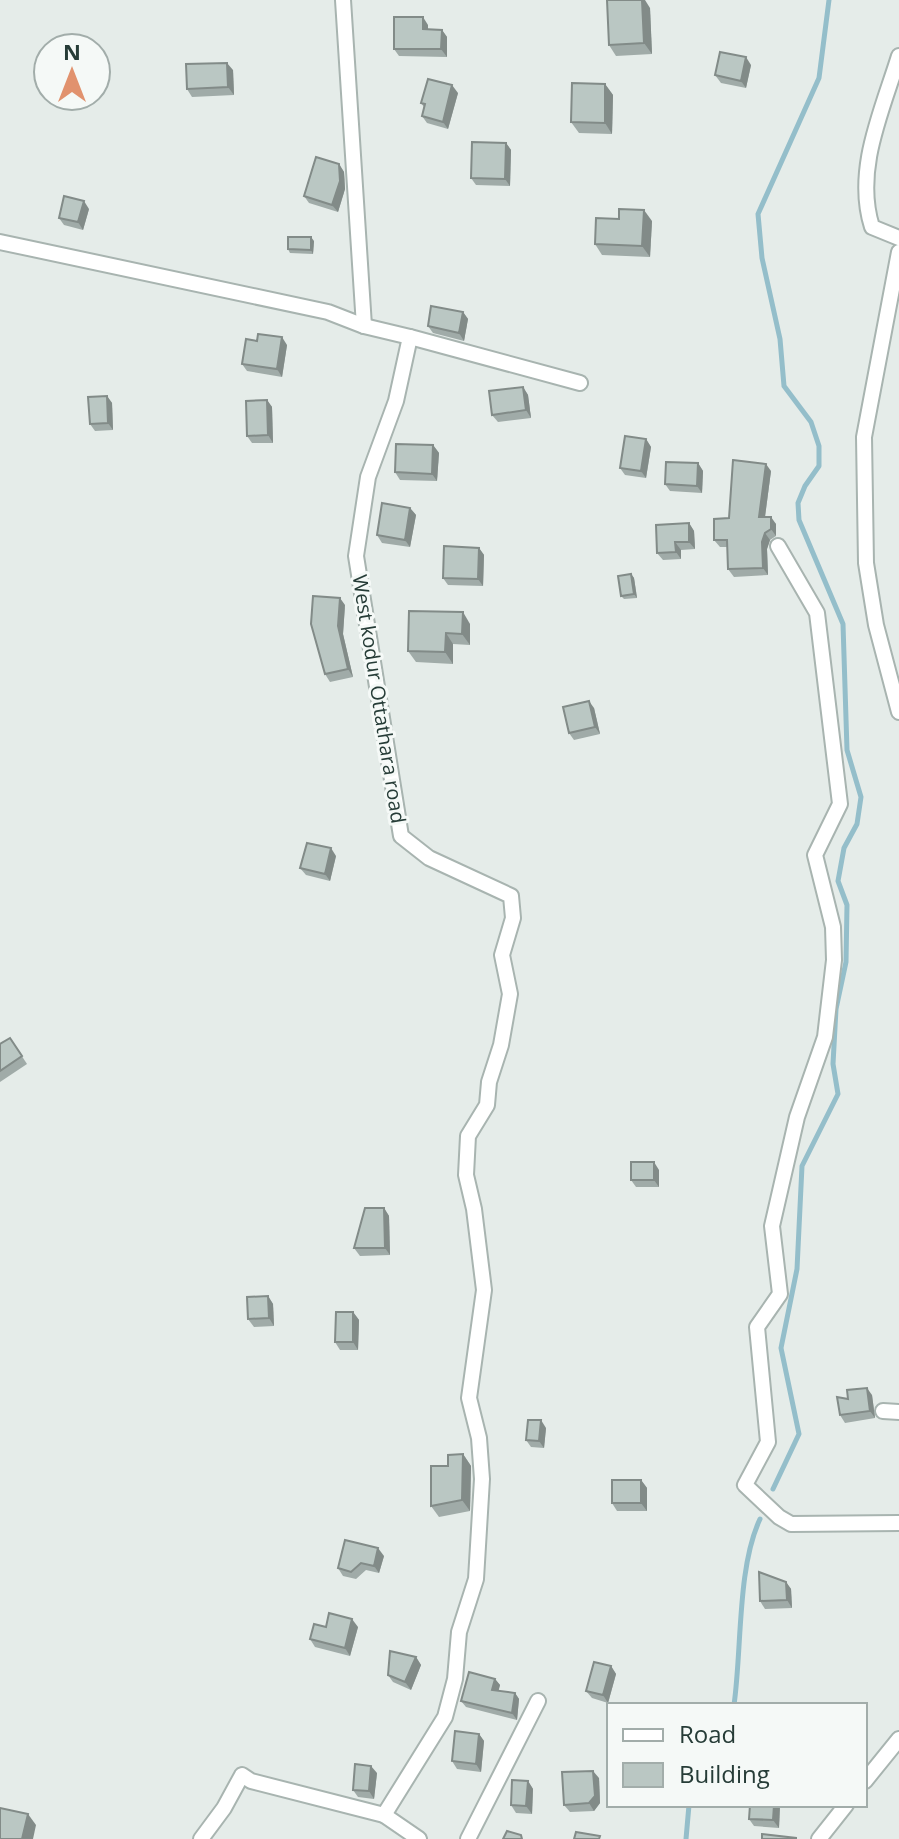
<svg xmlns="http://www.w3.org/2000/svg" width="899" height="1839" viewBox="0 0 899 1839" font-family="'Open Sans',sans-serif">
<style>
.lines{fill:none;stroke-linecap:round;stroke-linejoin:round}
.stream{stroke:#94beca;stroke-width:5}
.minor-casing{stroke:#a8b4b0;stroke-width:18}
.minor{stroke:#fff;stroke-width:14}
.wall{fill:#a0aba8}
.shaded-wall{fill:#828b88}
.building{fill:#bac7c3;stroke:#828b88;stroke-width:2}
.labels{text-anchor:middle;stroke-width:6;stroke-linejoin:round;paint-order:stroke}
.street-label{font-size:20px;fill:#263c37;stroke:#f5f9f7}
</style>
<rect width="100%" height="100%" fill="#e5ece9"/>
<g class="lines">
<!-- stream -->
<g class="stream">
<path d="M773 1489 799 1434 781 1348 797 1269 802 1166 838 1094 833 1064 836 1009 846 962 847 905 838 881 844 848 857 824 861 797 847 750 843 624 799 520 798 503 805 486 819 466V446L811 422 784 386 780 339 762 258 758 214 819 78 829 0"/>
<path d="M734 1705C742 1649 737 1568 760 1519"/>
<path d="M686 1839 689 1805"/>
</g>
<defs>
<g id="minor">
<path d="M343 0 364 326"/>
<path d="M899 56C882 111 854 170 872 227L899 238"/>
<path d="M0 242 328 312 364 326 410 337 396 401 368 477 356 556 401 836 429 858 511 896 513 918 502 955 510 994 501 1045 489 1082 487 1105 468 1136 466 1175 474 1209 484 1290 469 1398 479 1438 482 1479 476 1579 459 1632 455 1679 445 1717 384 1815 251 1781 242 1775 224 1808 201 1839"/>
<path d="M899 252 864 437 866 563 876 625 899 712"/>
<path d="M410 337 580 383"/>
<path d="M778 546 817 613 840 804 815 855 833 927 834 960 825 1037 797 1117 772 1226 780 1294 757 1327 768 1442 745 1485 779 1517 791 1524 899 1523"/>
<path d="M883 1411 899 1412"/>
<path d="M865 1781 899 1739"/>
<path d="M384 1815 419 1839"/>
<path d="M468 1839 538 1701"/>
<path d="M819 1839 846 1805"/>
</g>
</defs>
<!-- minor casing -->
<use href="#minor" class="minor-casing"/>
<!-- minor -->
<use href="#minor" class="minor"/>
</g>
<!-- wall -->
<g class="wall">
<path d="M650 8 652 54 616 56 609 45Z"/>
<path d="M428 25V29L442 30 447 37V57L399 56 394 49Z"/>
<path d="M751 65 746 88 721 83 715 75Z"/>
<path d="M233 70 234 95 192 97 187 89Z"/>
<path d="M605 84 613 95 612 134 579 133 571 122Z"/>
<path d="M458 93 448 129 427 123 422 116 424 107 421 103Z"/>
<path d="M506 143 511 150 510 186 476 185 471 178Z"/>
<path d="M339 164 344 172 345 189 338 212 309 203 304 196Z"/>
<path d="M89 209 83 230 64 225 59 218Z"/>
<path d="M652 221 650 257 602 255 595 244Z"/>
<path d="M314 241 313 254 290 253 288 249Z"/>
<path d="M463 312 468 319 464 341 433 333 428 326Z"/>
<path d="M287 345 282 377 247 371 242 364Z"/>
<path d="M523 387 528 395 531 418 498 422 492 415Z"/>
<path d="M107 396 112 403 113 430 95 431 90 424Z"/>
<path d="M267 400 272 407 273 443H252L247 436Z"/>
<path d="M646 439 651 447 646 478 625 475 620 468Z"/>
<path d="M433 445 439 453 437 481 400 480 395 472Z"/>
<path d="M698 463 703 471 702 493 670 491 665 484Z"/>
<path d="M771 471 765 517 776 524V536L770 540 767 549 768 575 734 577 728 569 727 547H720L714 540 729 518Z"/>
<path d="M410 508 416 515 410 547 382 543 377 535Z"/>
<path d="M689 523 694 531 695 549 681 550V559L663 560 657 553Z"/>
<path d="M479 548 484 555 483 586 448 585 443 578Z"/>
<path d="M631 574 634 578 637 598 624 599 621 596Z"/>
<path d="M345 605 343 634 353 677 330 682 325 674Z"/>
<path d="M409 611 470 624V645L453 644V664L416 662 408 651Z"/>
<path d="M594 708 600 734 574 740 569 733Z"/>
<path d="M336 856 330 881 306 875 300 868Z"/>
<path d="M10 1038 27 1064 0 1082V1044Z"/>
<path d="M659 1170V1187H636L631 1180Z"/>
<path d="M384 1208 389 1216 390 1255 360 1256 354 1248Z"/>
<path d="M268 1296 273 1304 274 1326 254 1327 248 1319Z"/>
<path d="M353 1312 359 1320 358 1350H340L335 1342Z"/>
<path d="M872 1395 875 1418 845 1423 840 1415 848 1399Z"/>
<path d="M546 1428 544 1448 531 1447 526 1440Z"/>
<path d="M463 1454 471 1466 470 1511 439 1517 431 1506 448 1466Z"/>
<path d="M641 1480 647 1488V1511H617L612 1503Z"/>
<path d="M384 1556 379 1573 366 1570 356 1579 343 1576 338 1568Z"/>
<path d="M786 1582 791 1589 792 1608 765 1609 760 1601Z"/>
<path d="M326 1627H358L350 1656 315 1647 310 1639Z"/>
<path d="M416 1657 421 1665 411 1690 393 1682 388 1675Z"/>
<path d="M611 1666 616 1674 608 1703 592 1698 586 1691Z"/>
<path d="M495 1679 500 1685 498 1691 515 1693 519 1699 517 1720 466 1707 461 1701Z"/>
<path d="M479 1734 484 1741 481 1772 457 1769 452 1761Z"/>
<path d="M377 1773 374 1799 358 1797 353 1790Z"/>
<path d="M599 1778 600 1803 594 1811 570 1812 564 1805Z"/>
<path d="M528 1781 533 1789 532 1814 516 1813 511 1805Z"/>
<path d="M780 1805 779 1828 754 1826 749 1819Z"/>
</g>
<!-- shaded-wall -->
<g class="shaded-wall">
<path d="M642 0H645L650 8 652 54 644 43Z"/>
<path d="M423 17 428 25V36L423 29Z"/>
<path d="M442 30 447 37V57L441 49Z"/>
<path d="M746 57 751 65 746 88 741 81Z"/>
<path d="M227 63 233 70 234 95 228 87Z"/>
<path d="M605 84 613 95 612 134 605 123Z"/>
<path d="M452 85 458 93 448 129 443 122Z"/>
<path d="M506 143 511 150 510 186 505 179Z"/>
<path d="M339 164 344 172 345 189 338 212 332 205Z"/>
<path d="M84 201 89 209 83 230 78 222Z"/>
<path d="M644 210 652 221 650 257 642 246Z"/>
<path d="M311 237 314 241 313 254 311 250Z"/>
<path d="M463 312 468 319 464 341 459 333Z"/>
<path d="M282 337 287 345 282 377 277 369Z"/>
<path d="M523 387 528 395 531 418 526 410Z"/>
<path d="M107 396 112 403 113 430 108 423Z"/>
<path d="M267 400 272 407 273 443 268 435Z"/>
<path d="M646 439 651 447 646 478 641 471Z"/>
<path d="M433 445 439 453 437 481 432 474Z"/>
<path d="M698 463 703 471 702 493 697 486Z"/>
<path d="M766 464 771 471 764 524 759 517Z"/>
<path d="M410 508 416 515 410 547 405 540Z"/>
<path d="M771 517 776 524V536L771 529Z"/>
<path d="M689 523 694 531 695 549 689 542Z"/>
<path d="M765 533 770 540 767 549 768 575 763 568 762 542Z"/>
<path d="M675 542 681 550V559L676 552Z"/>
<path d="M479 548 484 555 483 586 478 579Z"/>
<path d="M631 574 634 578 637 598 634 594Z"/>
<path d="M340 598 345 605 343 634 353 677 348 669 338 626Z"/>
<path d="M463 612 470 624V645L462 634Z"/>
<path d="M446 633 453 644V664L445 652Z"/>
<path d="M589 701 594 708 600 734 595 727Z"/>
<path d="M331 848 336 856 330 881 325 874Z"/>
<path d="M654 1162 659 1170V1187L654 1180Z"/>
<path d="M384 1208 389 1216 390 1255 385 1248Z"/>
<path d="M268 1296 273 1304 274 1326 269 1318Z"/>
<path d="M353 1312 359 1320 358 1350 353 1342Z"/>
<path d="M867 1388 872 1395 875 1418 870 1411Z"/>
<path d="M541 1420 546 1428 544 1448 539 1441Z"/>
<path d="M463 1454 471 1466 470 1511 462 1500Z"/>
<path d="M641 1480 647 1488V1511L641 1503Z"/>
<path d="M378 1548 384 1556 379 1573 374 1566Z"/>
<path d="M786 1582 791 1589 792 1608 787 1600Z"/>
<path d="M352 1619 358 1627 350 1656 345 1648Z"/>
<path d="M416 1657 421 1665 411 1690 405 1682Z"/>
<path d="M611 1666 616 1674 608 1703 603 1695Z"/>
<path d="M495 1679 500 1685 497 1697 492 1690Z"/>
<path d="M515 1693 519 1699 517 1720 512 1713Z"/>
<path d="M479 1734 484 1741 481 1772 476 1764Z"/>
<path d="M371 1766 377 1773 374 1799 369 1791Z"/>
<path d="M593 1771 599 1778 600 1803 594 1811 589 1803Z"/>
<path d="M528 1781 533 1789 532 1814 526 1806Z"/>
<path d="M774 1805H780L779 1828 773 1820Z"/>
<path d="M28 1814 36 1825 33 1839H22Z"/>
</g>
<!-- building -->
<g class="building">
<path d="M607 0H642L644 43 609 45Z"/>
<path d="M394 17H423V29L442 30 441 49H394Z"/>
<path d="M720 52 746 57 741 81 715 75Z"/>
<path d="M227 63 228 87 187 89 186 64Z"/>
<path d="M428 79 452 85 443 122 422 116 425 104 421 103Z"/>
<path d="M572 83 605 84V123L571 122Z"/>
<path d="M472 142 506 143 505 179 471 178Z"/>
<path d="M316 157 339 164 340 181 332 205 304 196Z"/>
<path d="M64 196 84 201 78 222 59 218Z"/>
<path d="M619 209 644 210 642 246 595 244 596 218 619 219Z"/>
<path d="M288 237H311V250L288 249Z"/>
<path d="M431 306 463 312 459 333 428 326Z"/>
<path d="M258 334 282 337 277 369 242 364 246 339 257 341Z"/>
<path d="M523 387 526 410 492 415 489 391Z"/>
<path d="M107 396 108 423 90 424 88 397Z"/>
<path d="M267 400 268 435 247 436 246 401Z"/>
<path d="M625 436 646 439 641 471 620 468Z"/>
<path d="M396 444 433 445 432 474 395 472Z"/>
<path d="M733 460 766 464 759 517H771V529L765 533 762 542 763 568 728 569 727 540H714V519L729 518Z"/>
<path d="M666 462 698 463 697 486 665 484Z"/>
<path d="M382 503 410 508 405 540 377 535Z"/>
<path d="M689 523V542H675L676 552 657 553 656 525Z"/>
<path d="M444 546 479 548 478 579 443 578Z"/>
<path d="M631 574 634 594 621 596 618 576Z"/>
<path d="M313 596 340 598 338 626 348 669 325 674 311 624Z"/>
<path d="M409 611 463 612 462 634 446 633 445 652 408 651Z"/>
<path d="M589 701 595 727 569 733 563 707Z"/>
<path d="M307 843 331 848 325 874 300 868Z"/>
<path d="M10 1038 22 1056 0 1071V1044Z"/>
<rect x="631" y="1162" width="23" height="18"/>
<path d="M365 1208H384L385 1248H354Z"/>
<path d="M268 1296 269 1318 248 1319 247 1297Z"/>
<path d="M336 1312H353V1342H335Z"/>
<path d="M867 1388 870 1411 840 1415 837 1397 848 1399 847 1390Z"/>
<path d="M528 1420H541L539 1441 526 1440Z"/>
<path d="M463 1454 462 1500 431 1506V1466H448V1455Z"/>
<rect x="612" y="1480" width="29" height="23"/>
<path d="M345 1540 378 1548 374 1566 361 1563 351 1572 338 1568Z"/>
<path d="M759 1572 786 1582 787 1600 760 1601Z"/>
<path d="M329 1613 352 1619 345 1648 310 1639 314 1624 326 1627Z"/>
<path d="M390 1651 416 1657 405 1682 388 1675Z"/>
<path d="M594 1662 611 1666 603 1695 586 1691Z"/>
<path d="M469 1672 495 1679 492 1690 515 1693 512 1713 461 1701Z"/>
<path d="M455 1731 479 1734 476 1764 452 1761Z"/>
<path d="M355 1764 371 1766 369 1791 353 1790Z"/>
<path d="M593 1771 595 1796 589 1803 564 1805 562 1772Z"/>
<path d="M512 1780 528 1781 526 1806 511 1805Z"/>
<path d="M750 1805H774L773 1820 749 1819Z"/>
<path d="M0 1808 28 1814 22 1839H0Z"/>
<path d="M507 1831 521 1835 522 1839H503Z"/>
<path d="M576 1832 600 1836 599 1839H574Z"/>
<path d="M762 1834 796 1838V1839H762Z"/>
</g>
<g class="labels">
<!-- street labels -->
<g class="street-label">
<text transform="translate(379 699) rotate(81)" y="7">West kodur Ottathara road</text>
</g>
</g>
<!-- legend -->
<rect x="607" y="1703" width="260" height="104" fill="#f5f9f7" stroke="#a2adaa" stroke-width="2"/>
<rect x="623" y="1729" width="40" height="12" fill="#ffffff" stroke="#a2adaa" stroke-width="2"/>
<text x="679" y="1743" font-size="24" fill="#263c37">Road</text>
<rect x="623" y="1763" width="40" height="24" fill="#bac7c3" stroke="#a2adaa" stroke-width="2"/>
<text x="679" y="1783" font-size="24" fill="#263c37">Building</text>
<!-- north arrow -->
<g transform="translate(72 72)"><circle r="38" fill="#f5f9f7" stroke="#a2adaa" stroke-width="2"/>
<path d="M0-6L14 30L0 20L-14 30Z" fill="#e1926e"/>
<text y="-12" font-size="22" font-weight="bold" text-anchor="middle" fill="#263c37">N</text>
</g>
</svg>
